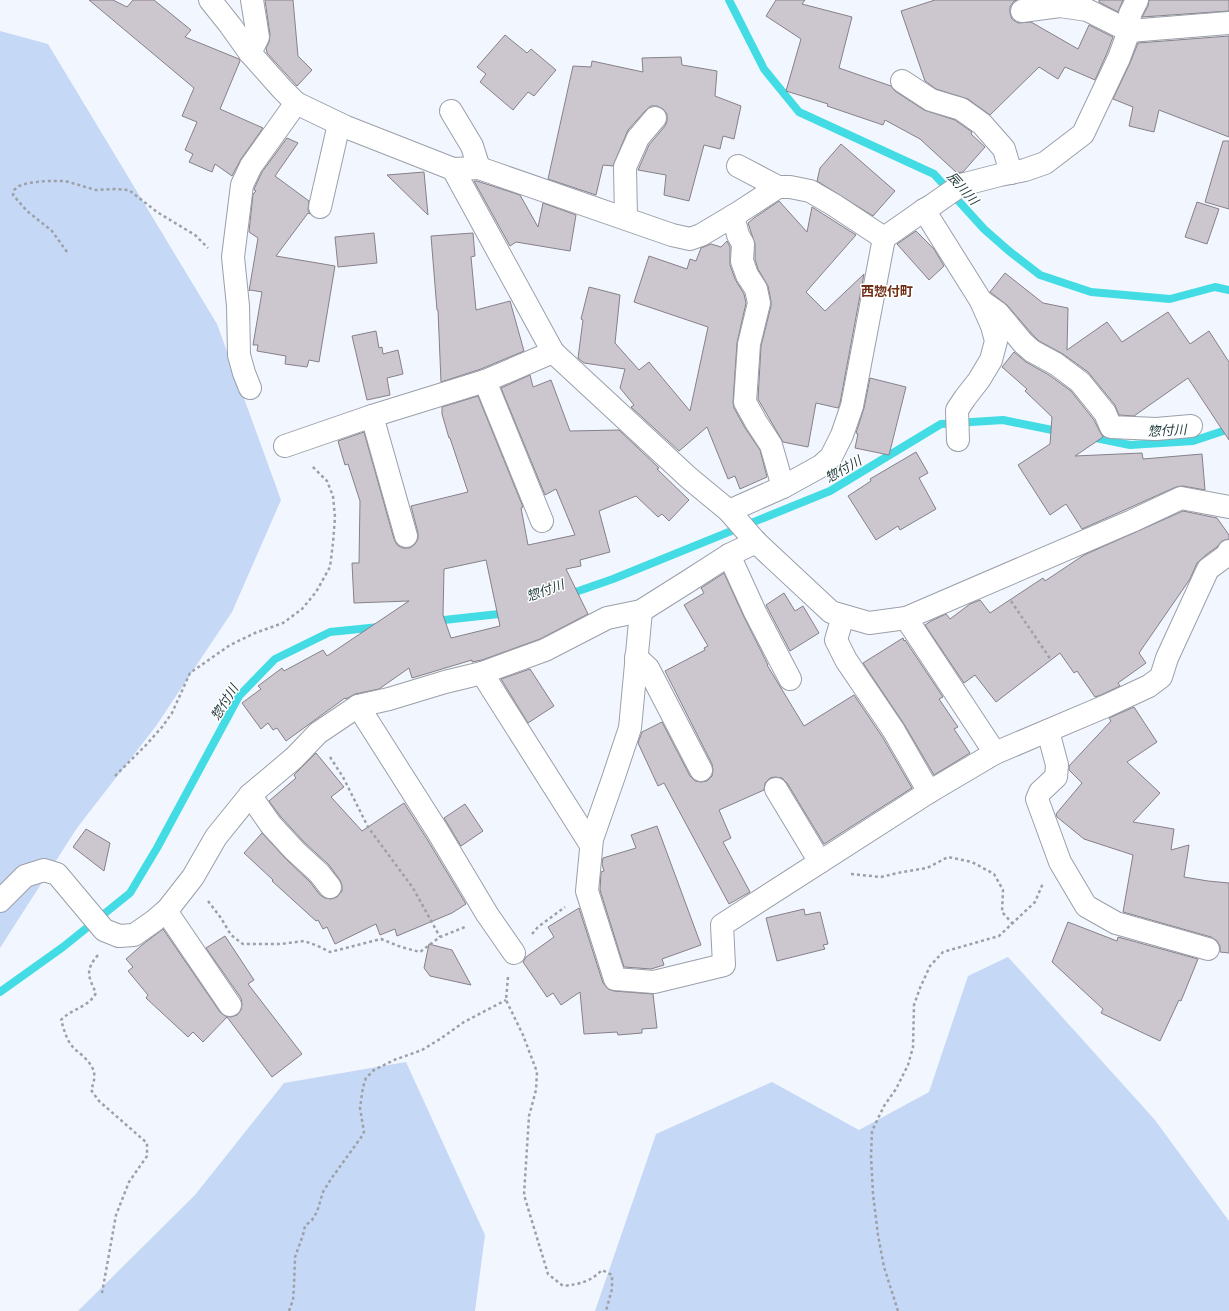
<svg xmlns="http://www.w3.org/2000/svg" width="1229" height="1311" viewBox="0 0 1229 1311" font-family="Cabin,'Noto Sans JP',sans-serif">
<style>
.green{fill:#c5d8f5}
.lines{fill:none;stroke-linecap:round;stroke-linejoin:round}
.stream{stroke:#43dce4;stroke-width:8}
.building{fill:#ccc6cf;stroke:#868089;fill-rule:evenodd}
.minor-casing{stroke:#9a9fa9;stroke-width:24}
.path{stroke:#9da1a7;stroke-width:2.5;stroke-dasharray:3 3;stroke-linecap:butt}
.minor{stroke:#fff;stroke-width:22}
.labels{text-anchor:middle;stroke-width:3;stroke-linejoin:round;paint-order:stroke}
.water-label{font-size:13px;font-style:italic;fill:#223b3c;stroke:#fff}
.neighbourhood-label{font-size:13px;font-weight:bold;fill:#6f2e15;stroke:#fff}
</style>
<rect width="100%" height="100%" fill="#f2f7ff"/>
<!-- green -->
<g class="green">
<path d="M0 31 48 44 217 324 281 500 232 612 156 726 77 828 0 948Z"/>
<path d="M1008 957 1155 1120 1229 1221V1311H595L656 1134 772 1082 859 1130 929 1092 968 976Z"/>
<path d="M406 1062 485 1235 475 1311H78L195 1195 284 1083Z"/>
</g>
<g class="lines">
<!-- stream -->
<g class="stream">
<path d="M729 0 764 69 799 112 934 174 984 229 1009 251 1040 275 1091 292 1170 299 1215 287 1229 290"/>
<path d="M1091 437 1130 445 1193 441 1229 429"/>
<path d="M567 595 613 579 830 491 941 424 1003 420 1062 432"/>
<path d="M435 621 508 613"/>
<path d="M0 992 63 947 130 893 157 848 239 696 275 659 330 632 379 627"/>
</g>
</g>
<!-- building -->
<g class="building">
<path d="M89 0H113L127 7 133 0H154L191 30 185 37 239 59 240 61 220 109 263 128 241 159 232 176 215 164 212 172 189 162 193 154 185 150 197 122 182 116 194 88Z"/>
<path d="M265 0H293L298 56 312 70 297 86 267 53 266 48 269 42 270 35Z"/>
<path d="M776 0H805L802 4 852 17 839 68 891 86 895 91 924 110 955 120 972 132 971 134 985 147 963 172 957 173 920 139 885 120 883 125 827 106 828 104 786 91 801 39 766 16Z"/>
<path d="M935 0H1017L1014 1 1010 7V13L1012 19 1018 23 1031 22 1078 49 1089 25 1113 37 1107 53 1095 80 1065 67 1058 79 1039 67 990 115 968 99 936 89 925 81 901 11Z"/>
<path d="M1099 0H1123L1118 12 1099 2Z"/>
<path d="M1149 0H1229V11L1142 17 1148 6Z"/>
<path d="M505 35 527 53 531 49 556 70 534 96 528 92 513 110 480 82 486 74 477 67Z"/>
<path d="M1229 36V137L1159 110 1154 132 1129 126 1133 107 1113 99 1130 63 1138 43Z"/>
<path d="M681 57 682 65 717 71 715 96 741 106 734 139 723 136 720 149 704 145 689 201 664 195 666 175 638 170 649 145 665 126 667 121V114L663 109 657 106H651L646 110 628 130 613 166 603 165 596 195 548 179 573 66 591 67 592 61 643 72 642 58Z"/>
<path d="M287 138 298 143 275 176 309 201 308 210 310 214 308 213 276 256 335 266 319 362 309 360 307 367 285 364 286 356 257 351 258 345H253L262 292 250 290 249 291 258 238 249 232 253 194 256 191 254 190V189L262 172Z"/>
<path d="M1223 141H1229V209L1205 202Z"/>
<path d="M841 144 895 191 873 216 817 181 820 168Z"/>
<path d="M424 172 428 215 387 175Z"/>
<path d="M474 181H477L520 195 538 227 543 203 576 215 570 251 516 242 510 246Z"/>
<path d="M779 201 807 232 812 207 856 235 806 292 825 311 864 274 840 403 838 408 816 403 808 447 783 442 758 399 761 346 771 306V301L768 286 758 269 755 259V244L748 223 754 218Z"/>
<path d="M1197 202 1219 209 1207 244 1185 237Z"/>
<path d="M916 231 934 249 944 266 929 280 897 244Z"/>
<path d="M374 233 377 263 338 267 335 237Z"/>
<path d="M473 233 475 256 471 257 476 310 510 301 524 351 481 369 441 382 438 310H437L431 236Z"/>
<path d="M727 241 730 247V265L735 279 744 294 746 303 737 343 733 402 734 408 745 428 760 450 767 477 740 489 735 476 728 479 707 427 679 451 631 407 634 405 620 388 625 369 584 363 578 358 583 320 581 319 589 287 620 295 615 343 639 370 649 362 690 411 708 327 634 302 649 256 687 269 690 259 696 261 701 248 711 244 721 247Z"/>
<path d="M1005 273 1043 303 1068 308 1067 350 1107 322 1122 342 1168 312 1190 344 1209 331 1229 362V440L1188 378 1134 416 1119 415 1115 405 1088 372 1063 354 1039 341 1032 334 1007 305 990 292Z"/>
<path d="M376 331 379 348 382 347 383 354 398 350 403 374 387 378 390 395 367 400 352 336Z"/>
<path d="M1014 352 1026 362 1049 375 1071 391 1094 420 1100 432 1103 437 1075 456 1142 453 1143 459 1202 454 1205 490 1183 486 1176 487 1082 529 1066 504 1050 515 1018 465 1050 444 1052 417 1025 391 1027 389 1002 367Z"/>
<path d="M530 375 533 387 551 380 570 431 619 430 659 468 657 469 689 500 669 521 662 514 658 517 636 496 599 511 610 552 580 560 581 566 566 569 588 614 540 639 482 660 472 662V660L412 678 409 668 379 689 355 694 346 699 345 698 286 741 277 728 273 730 268 723 261 729 242 703 261 689 258 686 282 668 284 671 323 650 327 656 409 601 354 603 352 563H359L360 501 348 464 345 465 338 441 364 432 394 539 397 545 403 548H410L415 544 418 539V533L411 506 468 492 450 438H449L442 414V407L478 396 523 507 521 508 528 545 575 535 556 489 545 495 501 388ZM486 560 500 626 451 638 443 615 444 569Z"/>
<path d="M870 378 906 387 889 455 855 448 858 434 856 433 864 408Z"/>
<path d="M916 452 928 473 919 478 936 509 900 530 898 526 876 540 848 496 871 481 870 479Z"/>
<path d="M1183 511 1217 518 1229 535V539L1222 541 1217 547 1207 554 1197 563 1190 579 1139 653 1146 663 1118 683 1120 686 1101 695 1095 697 1077 671 1074 673 1060 653 996 702 975 675 964 683 925 625 931 621 946 614 950 619 970 604 980 600 990 613 1043 578 1045 581 1084 555Z"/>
<path d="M724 573 744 617 768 665H767L804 726 854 695 883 738 912 788 824 844 787 783 782 778 775 777 770 778 765 783 764 790 719 810 731 838 723 842 750 892 729 904 664 783 658 786 638 743 642 732 662 722 690 776 695 781 701 782 707 781 712 776 713 770 712 764 665 671 705 650 704 648 708 646 684 605 704 593 701 588Z"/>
<path d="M784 593 795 611 803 606 819 633 790 651 766 605Z"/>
<path d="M903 638 904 641 905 640 943 697 939 699 958 727 954 729 970 753 934 775 904 724 863 663Z"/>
<path d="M530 669 554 706 528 723 501 679Z"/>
<path d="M1134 707 1157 742 1127 762 1160 793 1133 822 1174 829 1171 850 1189 845 1184 877 1208 881 1229 883V953L1220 952V946L1217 941 1211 937 1123 912 1133 855 1084 839 1057 817 1056 814 1082 783 1069 770V766L1111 721 1109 718Z"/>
<path d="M316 753 344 787 331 797 362 831 404 803 427 839 466 904 452 913 397 936 395 929 380 935 376 924 335 944 327 927 323 929 318 920 316 921 272 881 273 880 244 853 262 833 286 859 310 882 320 895 325 898 331 899 337 897 342 891V885L340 880 329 865 304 842 281 817 269 801 296 778 294 775Z"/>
<path d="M465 804 483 831 461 846 444 818Z"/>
<path d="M657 826 701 945 662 959 664 965 651 969 624 967 600 890 601 872 604 871 602 864 603 858 636 848 631 835Z"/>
<path d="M86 829 110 843 104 871 73 847Z"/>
<path d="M579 908 603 983 608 989 614 991 653 994 657 1028 642 1029V1033L618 1035 617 1032 584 1034 580 992 561 1005 553 993 547 997 523 962 526 957 554 937 548 927Z"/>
<path d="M804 909 805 915 820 912 828 944 823 945 825 949 777 961 766 918Z"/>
<path d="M1068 922 1117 941 1118 937 1198 959 1181 1001 1179 1000 1160 1041 1101 1013 1103 1009 1052 962Z"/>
<path d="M163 929 220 1012 225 1016 231 1017 237 1015 241 1010 242 1004 241 998 206 948 225 936 254 980 248 984 302 1054 272 1077 227 1017 203 1042 193 1032 188 1037 146 998 148 995 128 971 133 967 126 959 142 945Z"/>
<path d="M429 944 452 950 471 985 430 976 424 968Z"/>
</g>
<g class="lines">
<defs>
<g id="minor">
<path d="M210 0 230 25 250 53 282 89 296 103 346 127 453 169 553 352 689 478 729 511 756 542 831 612 869 623 906 618 1132 521 1181 498 1229 507"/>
<path d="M1022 11 1060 6 1087 10 1129 31 1229 23"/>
<path d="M250 53 258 37 252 0"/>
<path d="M902 81 931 100 961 109 982 124 1004 149 1011 173"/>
<path d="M451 111 472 146 479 168"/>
<path d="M738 166 778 187"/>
<path d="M453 169 479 168 672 235 690 239 701 235 738 213 778 187H790L810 191 834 205 884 238"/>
<path d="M320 207 339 124"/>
<path d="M924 210 981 301 992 326 996 341 991 360 979 380 965 398 957 410 958 440"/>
<path d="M733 216 738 235 743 244 742 261 747 275 756 289 759 303 749 344 745 402 756 422 771 445 783 487"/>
<path d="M626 218 625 167 638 138 655 118"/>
<path d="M981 301 998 313 1023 343 1032 351 1056 364 1080 382 1105 413 1111 427 1156 429 1191 426"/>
<path d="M485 381 542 521"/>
<path d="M250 388 244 373 239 355 238 306 233 257 242 185 251 166 296 103"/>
<path d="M372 416 406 536"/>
<path d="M285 446 372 416 485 381 553 352"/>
<path d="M729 511 783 487 821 466 831 457 842 435 852 406 884 238 924 210 931 206 961 185 1000 175 1025 170 1045 163 1083 134 1119 58 1129 31 1130 14 1137 0"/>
<path d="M729 555 755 612 790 679"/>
<path d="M641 611 630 728 613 779 592 839 587 891 615 979 654 982 724 965 722 925 929 792 995 753 1106 706 1149 686 1161 677 1167 658 1208 569 1227 555 1229 551"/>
<path d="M843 616 836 640 846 660 894 731 929 792"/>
<path d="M906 618 995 753"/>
<path d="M636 657 648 668 701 770"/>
<path d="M482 673 591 845"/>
<path d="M358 706 438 832 487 914 514 953"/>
<path d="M1048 731 1057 765 1056 777 1040 792 1037 799 1060 862 1086 906 1116 923 1208 949"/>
<path d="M776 789 820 862"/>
<path d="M250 795 271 825 295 851 319 873 330 887"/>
<path d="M0 901 25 876 44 870 57 874 104 930 119 936 134 935 154 921 168 909 193 877 216 837 250 795 294 758 318 733 358 706 389 699 445 682 482 673 545 650 607 618 641 611 687 582 729 555 756 542"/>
<path d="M166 911 230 1005"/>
</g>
</defs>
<!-- minor casing -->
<use href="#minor" class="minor-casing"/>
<!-- path -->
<g class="path">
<path d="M67 252 52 231 27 211 13 195 14 190 19 186 28 183 46 181H65L96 190 115 189 129 190 157 212 195 235 208 248"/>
<path d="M1011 601 1051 660"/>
<path d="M330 757 343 777 368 827 413 888 440 937"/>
<path d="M115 776 147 744 162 727 172 713 190 673 230 645 255 633 283 623 302 609 316 592 330 567 333 543 335 517 333 496 327 481 311 465"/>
<path d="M851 874 881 877 902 872 927 868 948 857 972 862 994 874 1003 890 1002 912 1013 924"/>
<path d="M208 901 221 918 231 935 243 944H281L304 941 318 946 330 952 381 939 401 947 420 952 440 937 465 927"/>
<path d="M532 934 538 927 565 907"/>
<path d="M98 955C85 970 88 976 96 993 89 1007 71 1009 61 1020 64 1029 66 1039 72 1046 75 1050 80 1053 84 1057 95 1068 97 1075 91 1090L99 1101 147 1143V1156L129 1182 116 1215 102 1293"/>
<path d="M508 977 506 1000 523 1035 537 1072 536 1090 529 1116 524 1195 548 1274 563 1286C580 1284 590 1282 602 1270L612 1275V1289L606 1311"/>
<path d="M289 1311 293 1300 294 1285 295 1257 303 1235 305 1226 312 1220 317 1212 323 1192 331 1179 362 1136 364 1132 360 1108 363 1087 366 1078 374 1070 394 1060 422 1050 440 1039 464 1022 506 1000"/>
<path d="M898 1311 884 1267 878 1235 873 1194 871 1156 872 1131 884 1106 896 1089 908 1065 913 1047 914 1005 920 988 930 966 943 952 999 936 1035 902 1043 883"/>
</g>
<!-- minor -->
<use href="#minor" class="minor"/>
</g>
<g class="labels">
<!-- water labels -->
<g class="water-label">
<text transform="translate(963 188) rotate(48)" y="5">辰川川</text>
<text transform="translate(1167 430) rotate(-3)" y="5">惣付川</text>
<text transform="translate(843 469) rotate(-30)" y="5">惣付川</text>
<text transform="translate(545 590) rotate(-20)" y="5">惣付川</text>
<text transform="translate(224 702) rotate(-58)" y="5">惣付川</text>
</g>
<!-- neighbourhood labels -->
<g class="neighbourhood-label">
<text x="887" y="296">西惣付町</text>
</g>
</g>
</svg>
